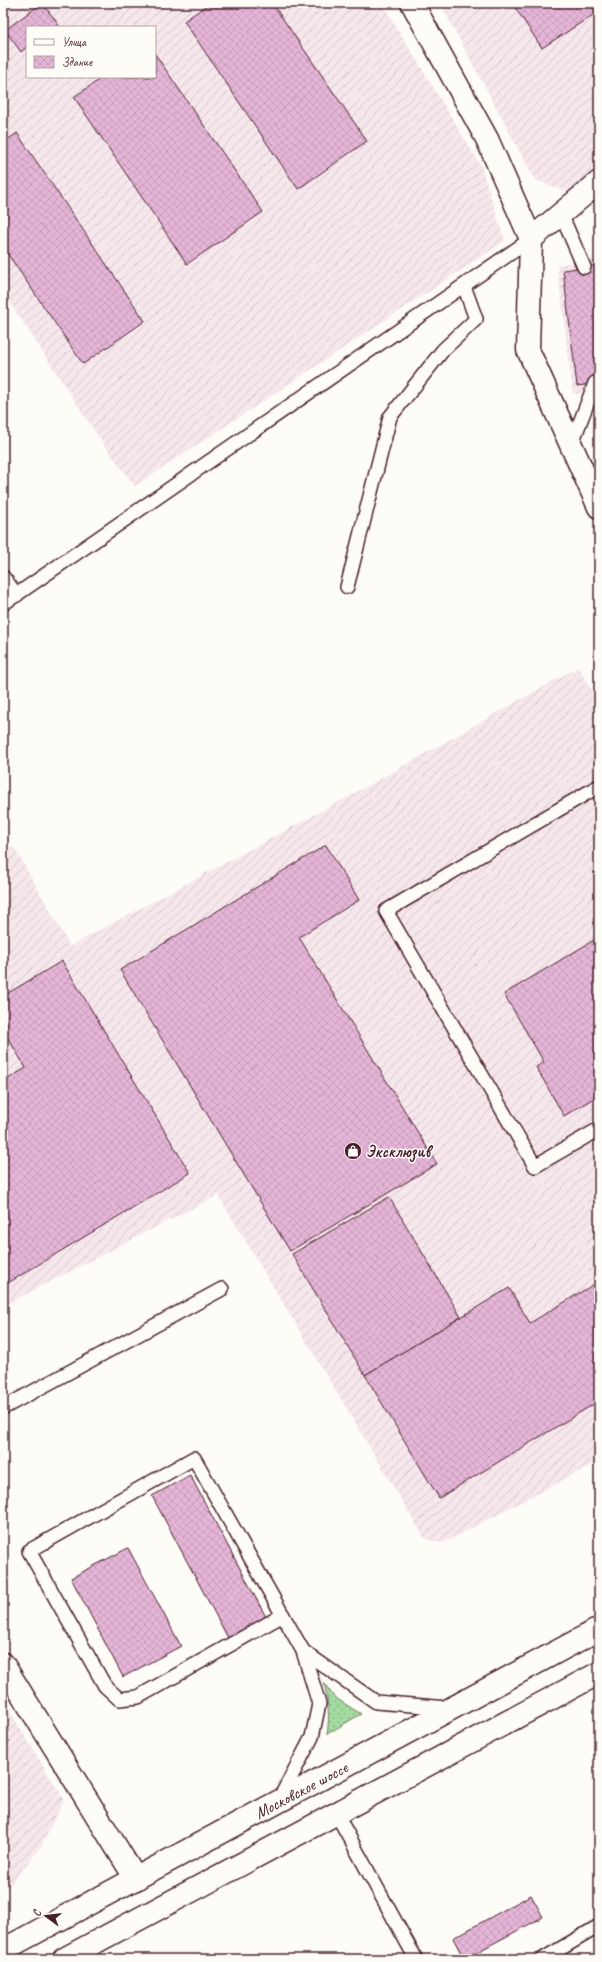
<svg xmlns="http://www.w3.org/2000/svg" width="602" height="1962" viewBox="0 0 602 1962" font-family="Caveat,sans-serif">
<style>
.industrial{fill:url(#industrial-furrows);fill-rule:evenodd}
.grass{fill:url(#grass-dots);stroke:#767c65}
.building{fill:url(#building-cross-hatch);stroke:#4a1f2b}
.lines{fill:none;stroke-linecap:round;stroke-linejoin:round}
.service-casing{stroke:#4a1f2b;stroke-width:16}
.minor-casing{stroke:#4a1f2b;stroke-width:25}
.trunk-casing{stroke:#4a1f2b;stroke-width:25}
.service{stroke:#fdfcf7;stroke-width:13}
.minor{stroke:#fdfcf7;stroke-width:22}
.trunk{stroke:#fdfcf7;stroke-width:22}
.labels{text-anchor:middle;stroke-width:3;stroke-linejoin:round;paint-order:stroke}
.poi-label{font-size:17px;font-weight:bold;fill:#4a1f2b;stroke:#fdfcf7;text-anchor:start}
.street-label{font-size:17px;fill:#4a1f2b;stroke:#fdfcf7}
</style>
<defs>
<pattern id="industrial-furrows" width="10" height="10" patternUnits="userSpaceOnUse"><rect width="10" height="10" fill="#f6e7ed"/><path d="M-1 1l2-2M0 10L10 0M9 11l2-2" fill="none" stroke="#d4c6cb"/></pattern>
<pattern id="grass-dots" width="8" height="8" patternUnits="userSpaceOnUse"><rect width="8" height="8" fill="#a2da9f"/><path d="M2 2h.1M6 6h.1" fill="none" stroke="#8dbb89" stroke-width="1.8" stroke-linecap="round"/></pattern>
<pattern id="building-cross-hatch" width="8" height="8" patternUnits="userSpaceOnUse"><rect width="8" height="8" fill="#e5b5d7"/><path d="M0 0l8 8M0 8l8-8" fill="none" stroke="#c69bb9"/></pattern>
</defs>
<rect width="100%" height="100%" fill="#fdfcf7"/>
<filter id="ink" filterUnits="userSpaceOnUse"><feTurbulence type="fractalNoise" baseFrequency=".025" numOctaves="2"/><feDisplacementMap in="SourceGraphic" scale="8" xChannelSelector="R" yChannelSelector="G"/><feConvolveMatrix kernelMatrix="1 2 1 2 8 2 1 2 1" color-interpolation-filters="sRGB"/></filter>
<g filter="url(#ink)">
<!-- industrial -->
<g class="industrial">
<path d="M3 3H382L481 166 505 241 135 486 104 445 3 292ZM27 27H155V77H27Z"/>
<path d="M440 3H599V166L568 192 535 180Z"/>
<path d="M599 223V392L573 394 557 265 596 259Z"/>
<path d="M578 667 599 702V1461L443 1543 425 1539 218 1195 3 1306V853L14 847 70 946 357 792Z"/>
<path d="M3 1700 64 1800 40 1848 3 1893Z"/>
</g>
<!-- grass -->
<path class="grass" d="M324 1683 334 1697 361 1714 327 1734C330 1716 328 1701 324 1683Z"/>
<!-- building -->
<g class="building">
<path d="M42 3 59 25 56 27H27V47L21 52 5 30Z"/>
<path d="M210 3H272L367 141 298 189 184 21Z"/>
<path d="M512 3H599V11L542 48Z"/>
<path d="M155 54 263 212 187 264 74 97 103 77H155Z"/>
<path d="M17 133 145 321 83 364 3 247V143Z"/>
<path d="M599 265V383L577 386 563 270Z"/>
<path d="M326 845 359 900 299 937 437 1164 290 1251 120 970Z"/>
<path d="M599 937V1095L564 1116 536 1067 544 1062 504 994Z"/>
<path d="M62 961 190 1173 3 1286V1082L26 1068 3 1030V996Z"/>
<path d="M389 1197 461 1317 365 1375 292 1254Z"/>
<path d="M596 1283 599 1289V1401L439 1498 365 1375 509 1288 530 1323Z"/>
<path d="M190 1475 266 1617 228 1638 152 1496Z"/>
<path d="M128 1548 181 1646 123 1677 71 1578Z"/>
<path d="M531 1895 543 1917 464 1959 453 1938Z"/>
</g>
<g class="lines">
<defs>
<g id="service">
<path d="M561 214 584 267"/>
<path d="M571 446 595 383"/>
<path d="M3 577 17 595"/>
<path d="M347 587 390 417 443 350 476 319 464 286"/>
<path d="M3 604 531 239"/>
<path d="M599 786 386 911 535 1166 599 1129"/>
<path d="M3 1408 222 1289"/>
<path d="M303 1651 376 1702 448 1708"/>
<path d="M279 1800 312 1737 319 1704 303 1651 194 1458 29 1551 105 1686 119 1699 138 1697 283 1615"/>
<path d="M336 1813 416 1959"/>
<path d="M543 1959 599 1926"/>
</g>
<g id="minor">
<path d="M412 3 487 139 531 239 528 350 599 507"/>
<path d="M531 239 599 182"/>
<path d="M3 1664 136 1879"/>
</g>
<g id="trunk">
<path d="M3 1950 599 1629"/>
<path d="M64 1959 599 1673"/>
</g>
</defs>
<!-- service casing -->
<use href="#service" class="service-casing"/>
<!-- minor casing -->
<use href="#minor" class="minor-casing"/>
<!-- trunk casing -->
<use href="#trunk" class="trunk-casing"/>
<!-- service -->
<use href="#service" class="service"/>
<!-- minor -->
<use href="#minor" class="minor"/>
<!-- trunk -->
<use href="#trunk" class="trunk"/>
</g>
</g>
<!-- icons -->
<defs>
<symbol id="shop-disc" viewBox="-11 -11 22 22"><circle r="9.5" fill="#4a1f2b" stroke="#fdfcf7"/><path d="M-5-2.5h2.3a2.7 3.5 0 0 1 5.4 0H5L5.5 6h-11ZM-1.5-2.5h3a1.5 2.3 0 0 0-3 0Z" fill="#fff"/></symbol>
</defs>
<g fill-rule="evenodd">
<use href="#shop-disc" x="343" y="1141" width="20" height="20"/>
</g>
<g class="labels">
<!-- poi labels -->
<g class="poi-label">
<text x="366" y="1157">Эксклюзив</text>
</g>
<!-- street labels -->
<g class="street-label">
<text transform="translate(301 1790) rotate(-28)" y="6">Московское шоссе</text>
</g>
</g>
<!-- margin -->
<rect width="602" height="1962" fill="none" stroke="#fdfcf7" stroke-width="16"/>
<rect x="8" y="8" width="586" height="1946" fill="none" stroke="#4a1f2b" stroke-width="1.5" filter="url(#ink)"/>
<!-- legend -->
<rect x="26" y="26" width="130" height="52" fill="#fdfcf7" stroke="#b5a4a5"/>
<rect x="34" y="39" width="20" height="6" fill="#fdfcf7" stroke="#b5a4a5"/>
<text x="62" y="46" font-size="12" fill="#4a1f2b">Улица</text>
<rect x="34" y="56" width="20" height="12" fill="url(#building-cross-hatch)" stroke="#b5a4a5"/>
<text x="62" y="66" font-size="12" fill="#4a1f2b">Здание</text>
<!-- north arrow -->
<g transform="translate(46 1916) rotate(285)" stroke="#fdfcf7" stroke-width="3" paint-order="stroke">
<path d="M0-3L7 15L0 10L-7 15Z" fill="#4a1f2b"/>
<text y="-6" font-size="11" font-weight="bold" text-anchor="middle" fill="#4a1f2b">С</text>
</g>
</svg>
